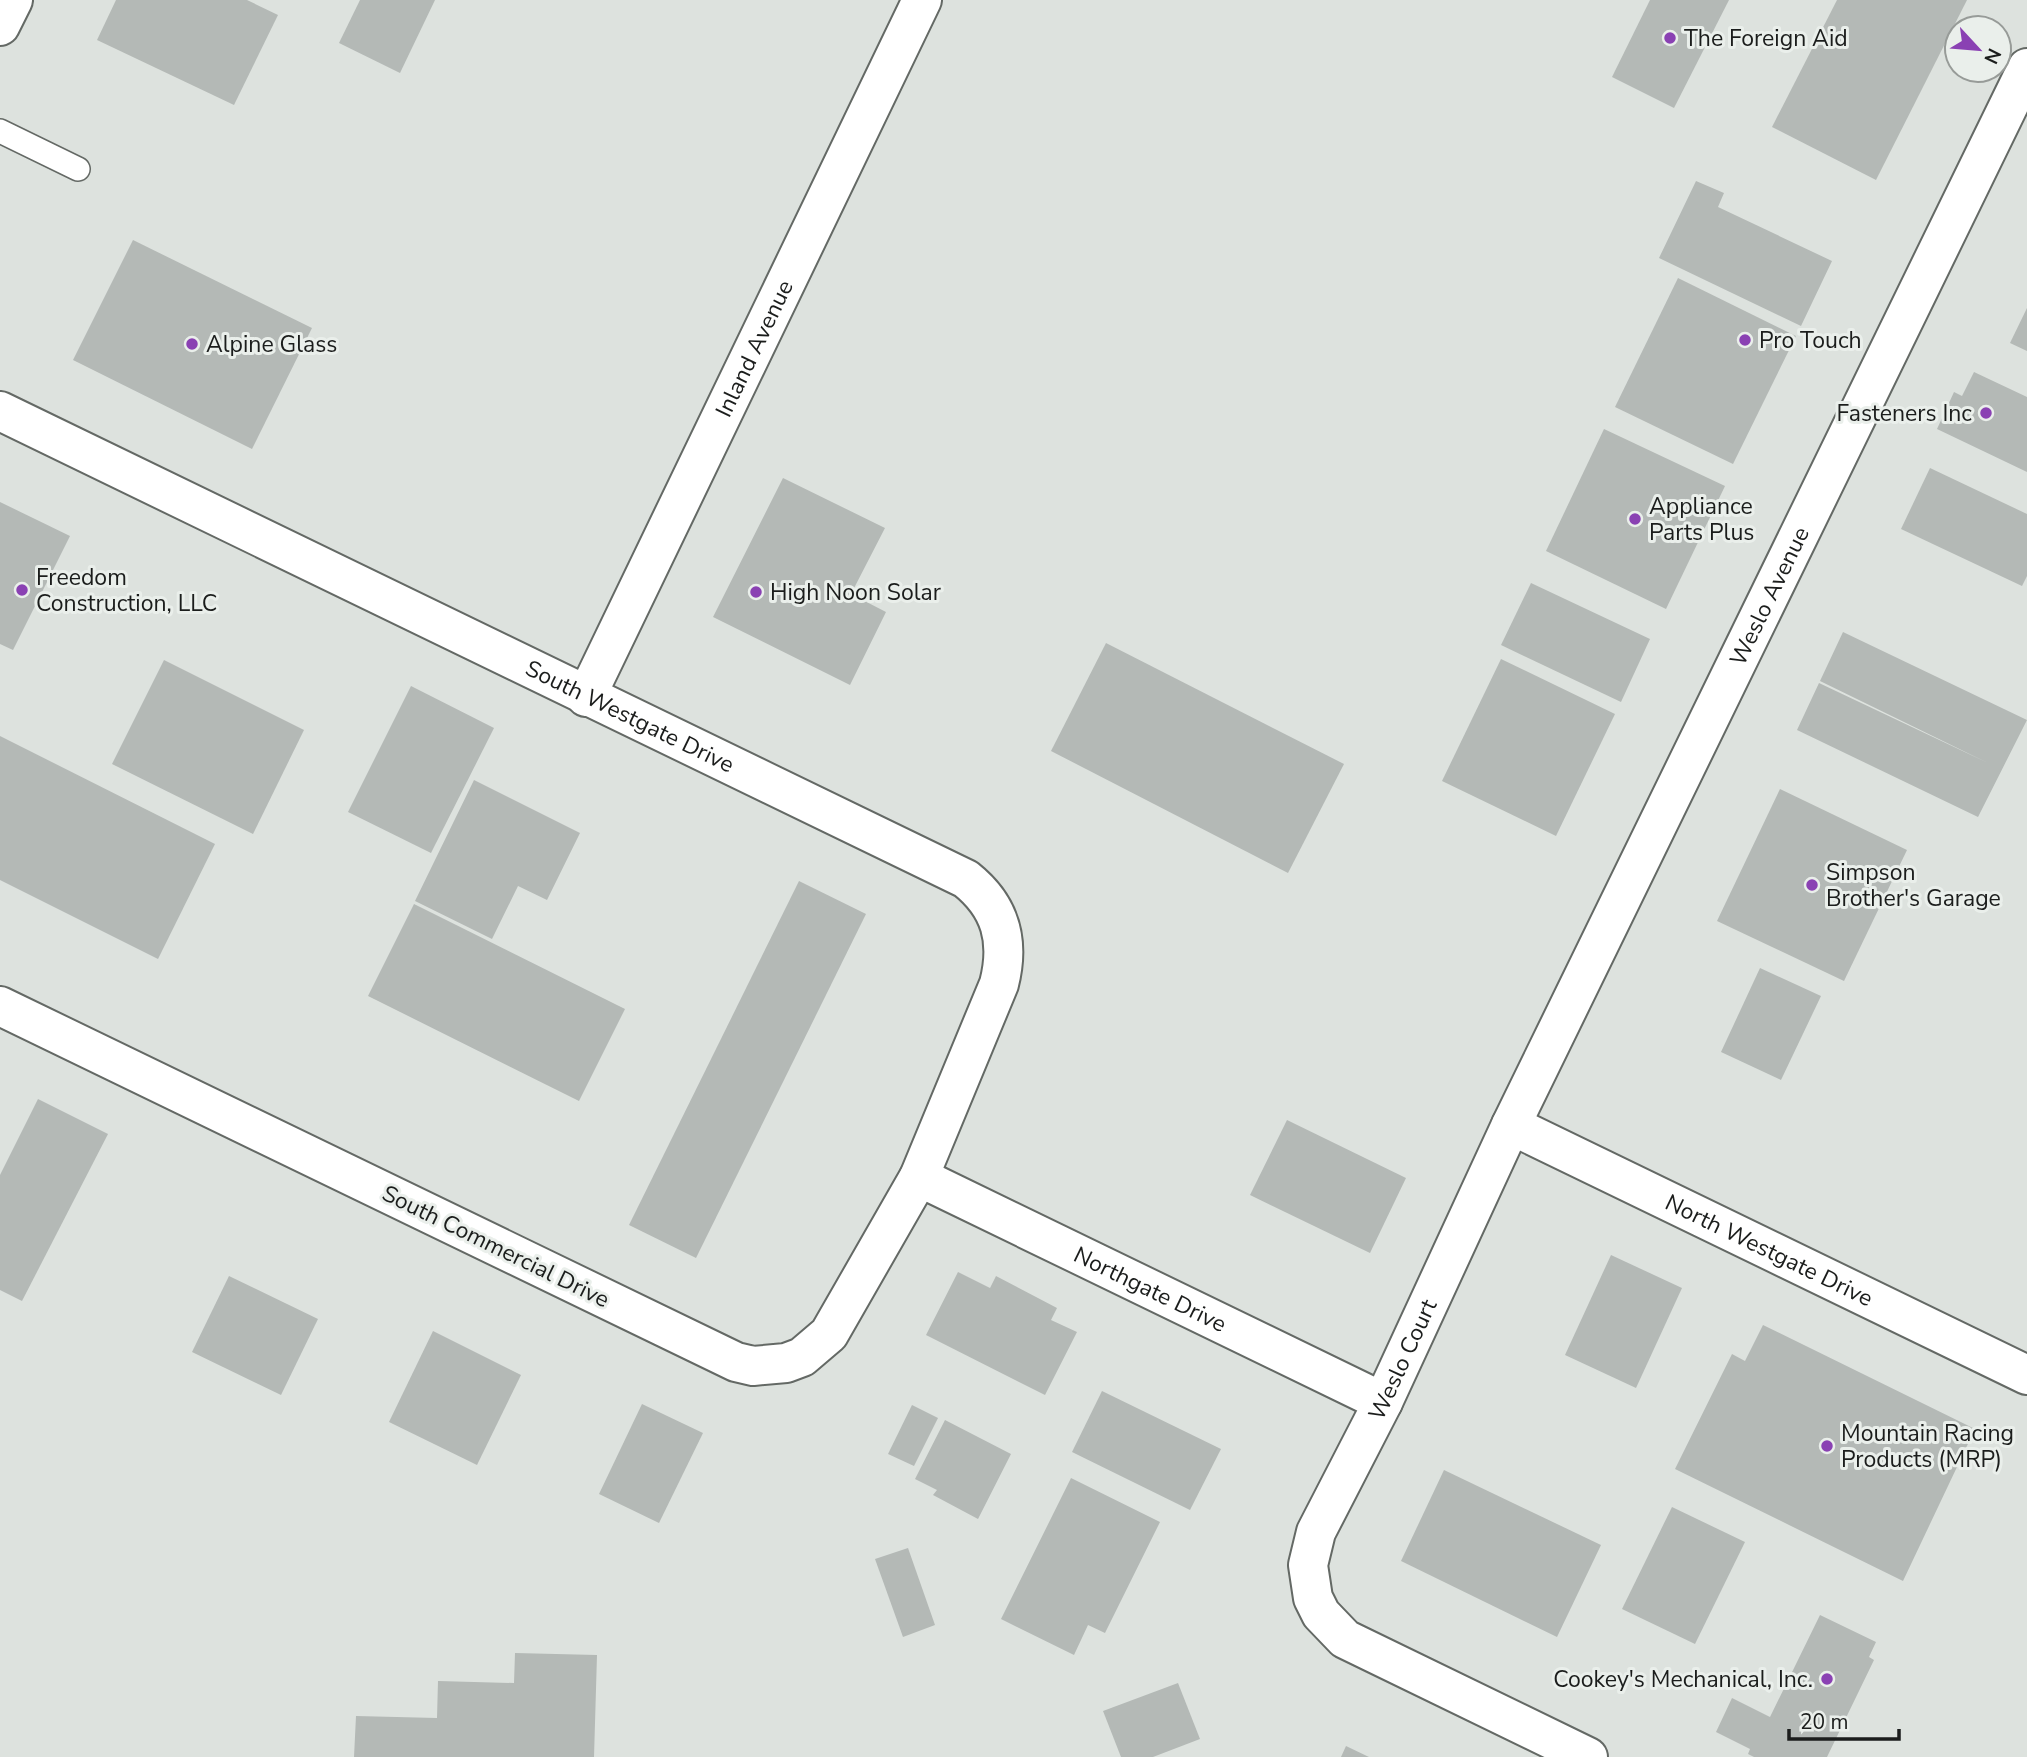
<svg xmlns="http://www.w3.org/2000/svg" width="2027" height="1757" viewBox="0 0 2027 1757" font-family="'Nunito Sans',sans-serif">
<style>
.building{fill:#b4b9b6}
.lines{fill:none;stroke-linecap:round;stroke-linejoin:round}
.lane-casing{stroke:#646965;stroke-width:26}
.street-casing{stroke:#646965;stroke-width:42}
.lane{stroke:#fff;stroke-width:23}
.street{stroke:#fff;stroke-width:38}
.poi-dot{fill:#8a41b3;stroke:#eaefeb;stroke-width:2.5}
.labels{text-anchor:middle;stroke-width:6;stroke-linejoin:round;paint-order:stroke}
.poi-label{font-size:23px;fill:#1b1d1c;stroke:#eaefeb;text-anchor:start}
.street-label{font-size:23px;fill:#1b1d1c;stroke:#eaefeb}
</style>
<rect width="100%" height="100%" fill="#dde2de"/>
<!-- building -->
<g class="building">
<path d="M116 0H247L278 15 234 105 97 40Z"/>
<path d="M360 0H435L400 73 339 43Z"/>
<path d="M1650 0H1729L1674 108 1612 77Z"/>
<path d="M1837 0H1967L1876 180 1772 127Z"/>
<path d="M1696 181 1724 193 1718 207 1832 261 1801 326 1659 258Z"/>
<path d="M133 240 312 328 252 449 73 360Z"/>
<path d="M1678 278 1796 336 1733 464 1615 407Z"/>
<path d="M2027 308V351L2010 343Z"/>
<path d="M1974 372 2027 397V472L1937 429 1954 392 1962 396Z"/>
<path d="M1604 429 1725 486 1666 609 1546 551Z"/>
<path d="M1930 468 2027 514V576L2022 586 1901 529Z"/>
<path d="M783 478 885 528 851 594 886 612 850 685 713 617Z"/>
<path d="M0 502 70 536 13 650 0 644Z"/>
<path d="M1531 583 1650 639 1621 702 1501 645Z"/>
<path d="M1843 632 2027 720 1978 817 1797 730 1819 683 1988 763 1820 681Z"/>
<path d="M1106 643 1344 764 1288 873 1051 751Z"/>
<path d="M1501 659 1615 714 1556 836 1442 781Z"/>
<path d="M164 660 304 730 253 834 112 764Z"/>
<path d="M411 686 494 728 431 853 348 812Z"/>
<path d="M0 736 215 844 158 959 0 880Z"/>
<path d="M474 780 580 833 547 900 518 886 492 939 415 901Z"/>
<path d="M1780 789 1907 850 1844 981 1717 921Z"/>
<path d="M799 881 866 914 696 1258 629 1225Z"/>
<path d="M414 904 625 1009 579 1101 368 996Z"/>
<path d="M1760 968 1821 996 1781 1080 1721 1052Z"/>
<path d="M38 1099 108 1134 22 1301 0 1290V1175Z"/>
<path d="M1287 1120 1406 1178 1370 1253 1250 1195Z"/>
<path d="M1611 1255 1682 1288 1636 1388 1565 1355Z"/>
<path d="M958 1272 990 1288 996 1276 1057 1308 1051 1320 1077 1332 1045 1395 926 1335Z"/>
<path d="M229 1276 318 1319 281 1395 192 1352Z"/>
<path d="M1763 1325 1975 1429 1903 1581 1675 1469 1732 1354 1745 1361Z"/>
<path d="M433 1331 521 1375 477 1465 389 1422Z"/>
<path d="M1102 1391 1221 1449 1190 1510 1072 1452Z"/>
<path d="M642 1404 703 1433 659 1523 599 1494Z"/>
<path d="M912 1405 938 1418 914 1466 888 1454Z"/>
<path d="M945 1420 1011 1454 978 1519 933 1495 937 1490 915 1479Z"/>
<path d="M1444 1470 1601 1545 1557 1637 1401 1561Z"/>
<path d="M1071 1478 1160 1522 1105 1633 1088 1625 1074 1655 1001 1619Z"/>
<path d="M1672 1507 1745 1542 1695 1644 1622 1609Z"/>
<path d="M908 1548 935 1625 903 1637 875 1559Z"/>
<path d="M1820 1615 1876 1642 1869 1657 1874 1660 1827 1757H1754L1748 1754 1750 1749 1716 1732 1732 1698 1770 1717Z"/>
<path d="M515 1653 597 1655 594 1757H354L356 1716 437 1718 438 1681 514 1683Z"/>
<path d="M1178 1683 1200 1739 1153 1757H1121L1103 1711Z"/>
<path d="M1346 1746 1369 1757H1341Z"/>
</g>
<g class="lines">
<defs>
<path id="lane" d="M0 131 78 169"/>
<g id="street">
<path d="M0 26 13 0"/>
<path id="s1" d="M0 411 966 879C1001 907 1010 941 999 984L919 1177 829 1334 802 1357 786 1363 753 1366 736 1362 0 1006"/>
<path id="s2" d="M586 697 922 0"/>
<path id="s3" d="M1511 1125 2027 1375"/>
<path id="s4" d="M919 1177 1383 1402"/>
<path id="s5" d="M1588 1757 1345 1639 1321 1614 1313 1598 1308 1565 1316 1532 1383 1402 1511 1125 2027 68"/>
</g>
</defs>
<!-- lane casing -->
<use href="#lane" class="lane-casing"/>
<!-- street casing -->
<use href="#street" class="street-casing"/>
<!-- lane -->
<use href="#lane" class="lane"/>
<!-- street -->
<use href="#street" class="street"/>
</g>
<!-- markers -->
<g class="poi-dot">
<circle cx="1670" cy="38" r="7"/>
<circle cx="1745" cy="340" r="7"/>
<circle cx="192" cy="344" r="7"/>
<circle cx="1986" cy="413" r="7"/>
<circle cx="1635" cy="519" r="7"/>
<circle cx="22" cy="590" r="7"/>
<circle cx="756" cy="592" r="7"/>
<circle cx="1812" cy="885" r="7"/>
<circle cx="1827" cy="1446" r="7"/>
<circle cx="1827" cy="1679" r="7"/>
</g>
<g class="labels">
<!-- poi labels -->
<g class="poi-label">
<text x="1684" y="46">The Foreign Aid</text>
<text x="1759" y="348">Pro Touch</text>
<text x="206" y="352">Alpine Glass</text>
<text x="1972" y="421" text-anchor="end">Fasteners Inc</text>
<text x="1649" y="514">Appliance<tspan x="1649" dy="26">Parts Plus</tspan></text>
<text x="36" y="585">Freedom<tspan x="36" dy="26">Construction, LLC</tspan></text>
<text x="770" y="600">High Noon Solar</text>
<text x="1826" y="880">Simpson<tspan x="1826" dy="26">Brother's Garage</tspan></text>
<text x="1841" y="1441">Mountain Racing<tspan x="1841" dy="26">Products (MRP)</tspan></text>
<text x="1813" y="1687" text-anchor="end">Cookey's Mechanical, Inc.</text>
</g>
<!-- street labels -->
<g class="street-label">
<text dy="8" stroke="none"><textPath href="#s2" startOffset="387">Inland Avenue</textPath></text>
<text dy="8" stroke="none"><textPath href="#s5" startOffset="1430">Weslo Avenue</textPath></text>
<text dy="8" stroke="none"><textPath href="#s1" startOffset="700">South Westgate Drive</textPath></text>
<text transform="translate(496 1246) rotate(26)" y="8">South Commercial Drive</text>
<text dy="8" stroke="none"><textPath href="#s3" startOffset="287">North Westgate Drive</textPath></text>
<text dy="8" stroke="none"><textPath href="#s4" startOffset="257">Northgate Drive</textPath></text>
<text dy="8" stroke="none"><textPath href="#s5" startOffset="583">Weslo Court</textPath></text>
</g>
</g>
<!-- north arrow -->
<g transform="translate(1978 49) rotate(116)"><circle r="33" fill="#eaefeb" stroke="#979b98" stroke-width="2"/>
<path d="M0-5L12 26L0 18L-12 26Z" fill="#8a41b3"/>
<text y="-10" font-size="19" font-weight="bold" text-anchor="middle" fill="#1b1d1c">N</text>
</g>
<!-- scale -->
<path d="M1789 1729v10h110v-10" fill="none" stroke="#1b1d1c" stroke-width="3.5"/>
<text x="1800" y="1729" font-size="21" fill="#1b1d1c" stroke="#eaefeb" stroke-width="5" paint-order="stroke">20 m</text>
</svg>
